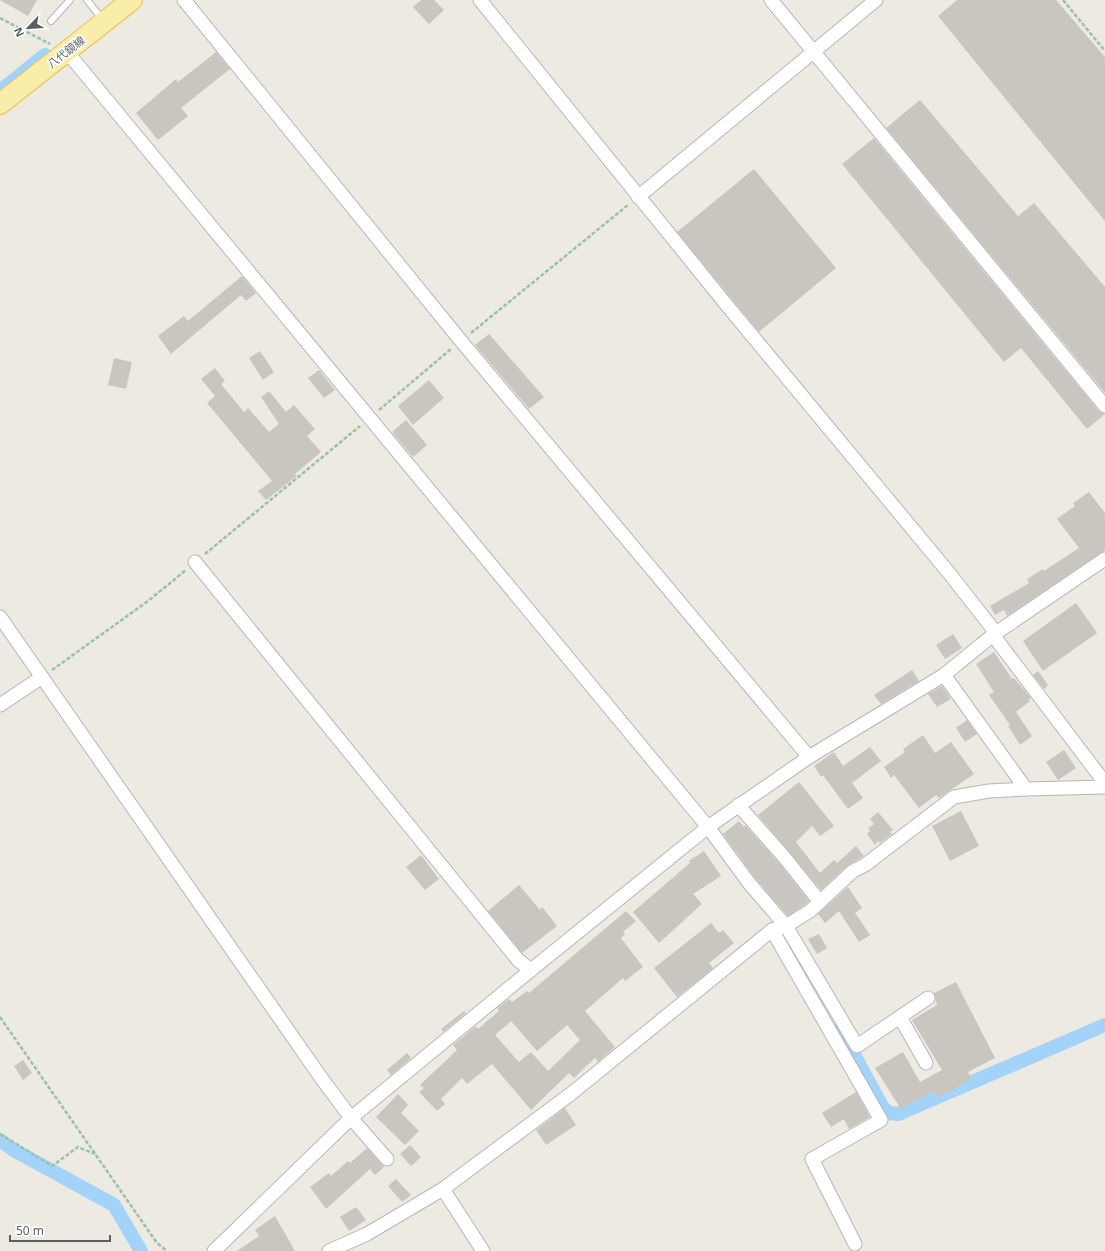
<svg xmlns="http://www.w3.org/2000/svg" width="1105" height="1251" viewBox="0 0 1105 1251" font-family="'Noto Sans','Noto Sans JP',sans-serif">
<style>
.lines{fill:none;stroke-linecap:round;stroke-linejoin:round}
.canal{stroke:#a4d3f9;stroke-width:14}
.building{fill:#c9c6c0;fill-rule:evenodd}
.service-casing{stroke:#b4b7bb;stroke-width:8}
.minor-casing{stroke:#b4b7bb;stroke-width:15}
.primary-casing{stroke:#e8c25e;stroke-width:22}
.path{stroke:#99c2a5;stroke-width:2.5;stroke-dasharray:4 2;stroke-linecap:butt}
.service{stroke:#fff;stroke-width:6}
.minor{stroke:#fff;stroke-width:13}
.primary{stroke:#f9eda9;stroke-width:20}
.labels{text-anchor:middle;stroke-width:3.5;stroke-linejoin:round;paint-order:stroke}
.street-label{font-size:11px;fill:#5a5d61;stroke:#fff}
</style>
<rect width="100%" height="100%" fill="#eceae1"/>
<g class="lines">
<!-- canal -->
<g class="canal">
<path d="M0 91 45 55"/>
<path d="M840 1029 883 1108 889 1113 898 1114 1105 1025"/>
<path d="M0 1140 12 1149 114 1205 141 1251"/>
</g>
</g>
<!-- building -->
<g class="building">
<path d="M0 0H37L28 16Z"/>
<path d="M421 0H434L444 10 429 24 413 7Z"/>
<path d="M957 0H1056L1105 57V221L938 16Z"/>
<path d="M216 52 230 69 181 108 188 116 158 140 136 113 176 79 178 82Z"/>
<path d="M920 100 1018 216 1034 203 1105 287V393L886 128Z"/>
<path d="M874 138 1099 411 1105 414 1087 429 1021 348 1004 362 842 164Z"/>
<path d="M754 169 836 268 759 332 677 232Z"/>
<path d="M242 276 256 293 246 301 241 295 171 354 158 336 184 316 188 321Z"/>
<path d="M489 334 544 397 529 409 475 345Z"/>
<path d="M260 351 274 372 263 380 249 358Z"/>
<path d="M114 358 132 362 126 389 108 385Z"/>
<path d="M215 368 225 381 221 384 244 412 248 408 269 432 279 424 261 397 269 391 286 412 294 405 315 429 307 436 321 452 295 474 297 476 266 500 258 491 272 481 207 403 215 396 201 379Z"/>
<path d="M319 370 335 390 324 398 308 378Z"/>
<path d="M429 380 444 398 413 425 398 406Z"/>
<path d="M406 420 427 445 413 457 392 432Z"/>
<path d="M1089 492 1105 513V550L1007 616 1004 610 995 615 990 606 1029 583 1027 579 1043 569 1044 571 1079 548 1057 519 1075 506 1073 503Z"/>
<path d="M1076 603 1097 633 1043 671 1023 641Z"/>
<path d="M953 634 962 648 945 659 936 645Z"/>
<path d="M994 652 1012 679 1014 678 1031 698 1029 699 1030 701 1016 712 1032 736 1020 745 1008 726 1010 725 989 695 994 692 976 664Z"/>
<path d="M912 670 919 681 881 704 874 695Z"/>
<path d="M1038 671 1048 685 1044 689 1033 675Z"/>
<path d="M942 686 951 699 937 707 928 694Z"/>
<path d="M967 720 977 734 965 742 956 728Z"/>
<path d="M923 735 935 753 951 742 974 774 939 798 936 795 919 808 894 775 891 778 884 767 905 752 903 749Z"/>
<path d="M870 747 881 761 852 783 863 798 848 809 823 775 821 777 814 766 834 752 843 766Z"/>
<path d="M1064 750 1076 768 1058 780 1046 762Z"/>
<path d="M799 782 834 826 820 836 812 826 796 842 820 873 834 860 837 863 856 846 864 856 848 865 821 890 758 815Z"/>
<path d="M961 811 979 846 950 861 932 826Z"/>
<path d="M878 812 893 830 890 832 892 834 880 843 878 841 875 845 867 834 870 831 868 828 874 824 870 819Z"/>
<path d="M739 821 744 827 745 825 779 863 809 901 805 905 788 916 755 878 723 834Z"/>
<path d="M704 851 721 876 693 894 702 904 659 943 633 912 690 863 689 861Z"/>
<path d="M421 855 439 879 425 890 406 867Z"/>
<path d="M519 885 540 910 542 907 557 926 522 953 488 911Z"/>
<path d="M848 887 862 908 855 913 870 935 859 942 839 911 825 923 818 914Z"/>
<path d="M626 911 636 921 623 932 625 934 621 938 643 967 625 981 623 978 585 1011 615 1047 598 1062 595 1058 574 1078 569 1073 531 1110 492 1064 467 1084 462 1078 441 1099 445 1104 437 1111 419 1092 424 1088 420 1085 457 1050 453 1045 476 1026 478 1029 499 1011 497 1008 509 999 512 1002 527 991 529 993ZM511 1021 537 1051 567 1025 580 1040 548 1071 531 1052 519 1062 495 1035Z"/>
<path d="M711 923 719 933 723 930 734 943 709 963 713 968 677 997 654 968Z"/>
<path d="M819 934 827 948 817 954 808 939Z"/>
<path d="M956 982 995 1058 968 1072 972 1079 938 1098 934 1091 901 1109 875 1068 903 1052 920 1082 942 1070 912 1020 937 1005 934 993Z"/>
<path d="M464 1011 466 1013 443 1032 441 1029Z"/>
<path d="M407 1053 411 1058 391 1075 387 1070Z"/>
<path d="M23 1060 32 1073 23 1080 14 1066Z"/>
<path d="M856 1092 870 1117 849 1129 844 1119 831 1127 822 1113Z"/>
<path d="M398 1094 408 1105 401 1113 419 1131 405 1145 376 1117Z"/>
<path d="M565 1108 576 1125 546 1145 536 1130Z"/>
<path d="M410 1145 421 1157 411 1166 400 1154Z"/>
<path d="M367 1148 384 1167 375 1175 370 1169 326 1209 310 1187 329 1173 331 1176 348 1161 350 1163Z"/>
<path d="M396 1179 411 1195 402 1202 388 1186Z"/>
<path d="M356 1207 366 1220 349 1231 340 1217Z"/>
<path d="M275 1216 295 1251H237L259 1236 255 1230Z"/>
</g>
<g class="lines">
<defs>
<g id="service">
<path d="M87 0 102 19"/>
<path d="M51 21 70 0"/>
</g>
<g id="minor">
<path d="M184 0 461 341 809 757"/>
<path d="M480 0 725 303 949 573 996 633"/>
<path d="M771 0 1105 406"/>
<path d="M67 52 708 827 749 883 786 926 810 911 853 871 865 865 954 797 989 791 1026 789 1105 787"/>
<path d="M638 197 876 0"/>
<path d="M195 562 518 960 531 970"/>
<path d="M0 617 322 1079 351 1118 387 1159"/>
<path d="M993 635 1105 783"/>
<path d="M944 675 1026 789"/>
<path d="M0 705 42 677"/>
<path d="M738 805 785 858 820 902"/>
<path d="M772 930 881 1120 812 1159 855 1244"/>
<path d="M900 1017 926 1063"/>
<path d="M443 1189 483 1251"/>
<path d="M214 1251 351 1118 531 970 708 827 809 757 944 675 993 635 1105 559"/>
<path d="M329 1251 367 1234 443 1189 572 1093 772 930 786 926 857 1046 928 998"/>
</g>
<path id="primary" d="M0 104 132 0"/>
</defs>
<!-- service casing -->
<use href="#service" class="service-casing"/>
<!-- minor casing -->
<use href="#minor" class="minor-casing"/>
<!-- primary casing -->
<use href="#primary" class="primary-casing"/>
<!-- path -->
<g class="path">
<path d="M1063 0 1105 51"/>
<path d="M0 18 50 44"/>
<path d="M471 333 628 205"/>
<path d="M379 410 451 349"/>
<path d="M205 554 360 426"/>
<path d="M52 670 148 601 186 570"/>
<path d="M0 1017 157 1243 167 1251"/>
<path d="M0 1134 52 1166 78 1147 95 1154"/>
</g>
<!-- service -->
<use href="#service" class="service"/>
<!-- minor -->
<use href="#minor" class="minor"/>
<!-- primary -->
<use href="#primary" class="primary"/>
</g>
<g class="labels">
<!-- street labels -->
<g class="street-label">
<text transform="translate(66 52) rotate(-38)" y="4">八代鏡線</text>
</g>
</g>
<!-- north arrow -->
<g transform="translate(28 28) rotate(245)" stroke="#ffffff" stroke-width="3" paint-order="stroke">
<path d="M0-3L7 15L0 10L-7 15Z" fill="#5a5d61"/>
<text y="-6" font-size="11" font-weight="bold" text-anchor="middle" fill="#5a5d61">N</text>
</g>
<!-- scale -->
<path d="M10 1235v6h100v-6" fill="none" stroke="#5a5d61" stroke-width="2"/>
<text x="16" y="1235" font-size="12" fill="#5a5d61" stroke="#ffffff" stroke-width="3" paint-order="stroke">50 m</text>
</svg>
